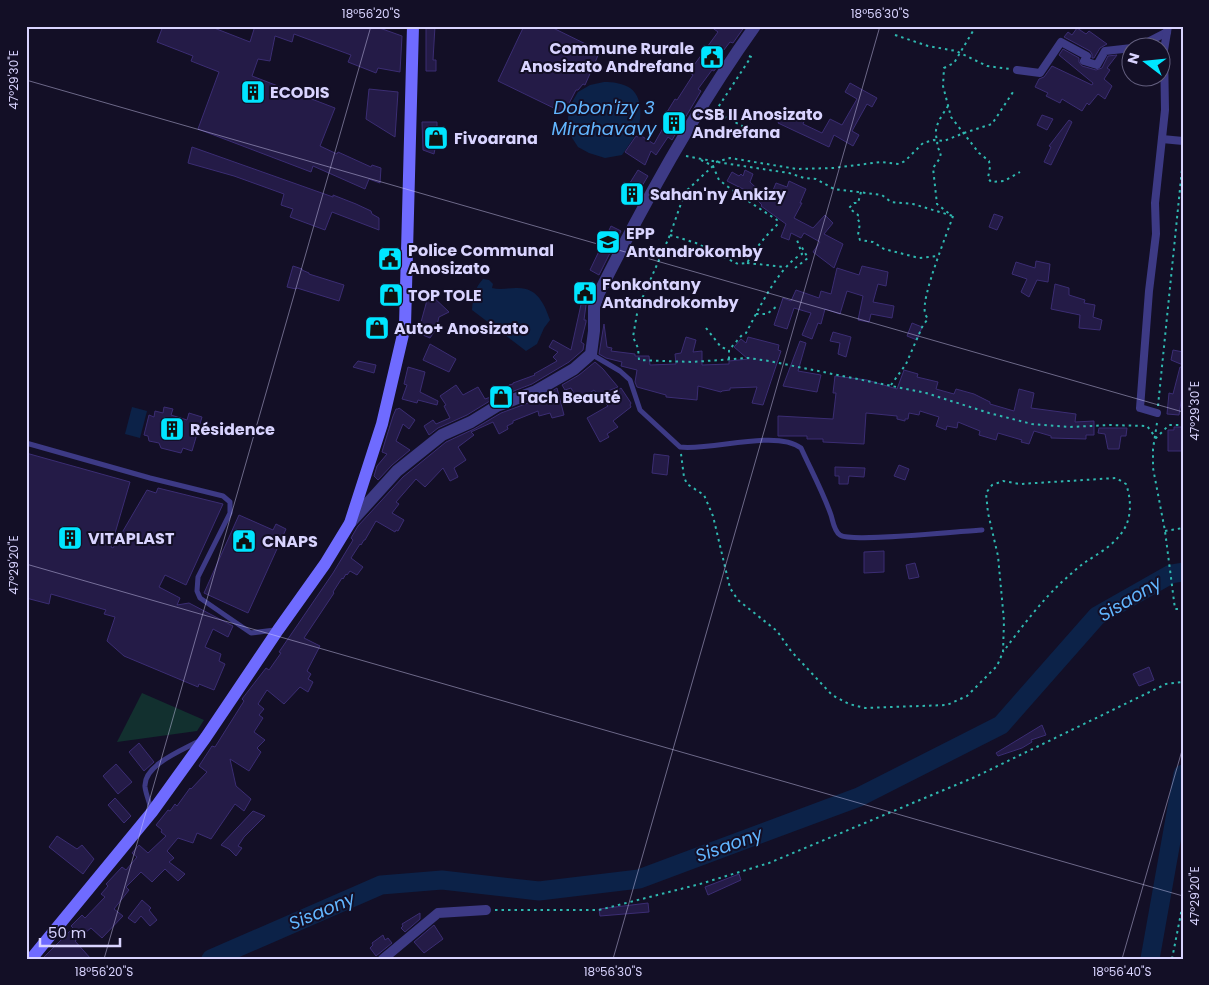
<svg xmlns="http://www.w3.org/2000/svg" width="1209" height="985" viewBox="0 0 1209 985" font-family="Poppins,sans-serif">
<style>
.green{fill:#12302f}
.water{fill:#0c2248}
.lines{fill:none;stroke-linecap:round;stroke-linejoin:round}
.river{stroke:#0c2248;stroke-width:19}
.building{fill:#241b47;stroke:#3b2d73}
.path{stroke:#2fb8b0;stroke-width:2;stroke-dasharray:2.5 4;stroke-linecap:butt}
.service{stroke:#3d3a85;stroke-width:5}
.pedestrian{stroke:#3d3a85;stroke-width:8}
.minor{stroke:#3d3a85;stroke-width:10}
.tertiary{stroke:#3d3a85;stroke-width:12}
.secondary{stroke:#6f6bff;stroke-width:12}
.ticks{fill:none;stroke:#d9d4ff;stroke-width:1;stroke-opacity:0.45}
.labels{text-anchor:middle;stroke-width:4;stroke-linejoin:round;paint-order:stroke}
.poi-label{font-size:16px;font-weight:bold;fill:#d9d4ff;stroke:#130f26;text-anchor:start}
.water-label{font-size:18px;font-style:italic;fill:#62b6ff;stroke:#130f26}
.neatline{fill:none;stroke:#d9d4ff;stroke-width:2}
.ticks-label{font-size:12px;text-anchor:middle;fill:#d9d4ff}
</style>
<rect width="100%" height="100%" fill="#130f26"/>
<!-- green -->
<path class="green" d="M142 693 204 720 197 731 117 742Z"/>
<!-- water -->
<g class="water">
<path d="M604 82C613 82 622 83 630 88 643 97 642 119 637 132 633 140 627 147 622 155L605 158 589 153 578 147 569 133 568 118 571 104 578 92 590 85Z"/>
<path d="M483 279 489 280 493 284 492 288C500 290 508 288 516 288 537 287 544 303 550 320L544 328 537 344 526 351 472 310C473 297 474 289 483 279Z"/>
<path d="M132 407 147 411 140 438 125 434Z"/>
</g>
<g class="lines">
<!-- river -->
<g class="river">
<path d="M211 959 381 885 442 880 539 891 639 879 859 797 1001 725 1097 616 1171 574 1183 572"/>
<path d="M1150 959 1183 774"/>
</g>
</g>
<!-- building -->
<g class="building">
<path d="M163 26H209L250 42 255 26H374L402 36 400 72 378 68 376 73 348 62 351 55 294 34 292 42 275 36 270 61 258 59 252 76 335 108 320 146 337 154 338 152 371 167 372 165 381 168 380 183 369 179 365 189 313 166 311 172 198 129 219 72 191 61 193 56 157 42Z"/>
<path d="M426 26H435L433 60H436V71H426Z"/>
<path d="M524 26H549L600 51 585 85 583 84 578 90H576L564 113 498 81Z"/>
<path d="M710 26H745L733 43 730 42 720 55 724 57 714 71 712 70 698 89 701 91 672 140 668 137 656 155 651 151 645 165 625 152 636 136 638 137 640 135 654 144 671 114 667 112 675 99 677 100 693 75 689 72 718 32Z"/>
<path d="M1077 28 1086 34 1089 31 1107 44 1100 48 1094 58H1092V54L1090 51 1064 37 1068 32 1072 35Z"/>
<path d="M1063 49 1079 58V62L1082 66 1096 70 1102 68 1108 56 1117 55 1107 68 1110 70 1104 79 1112 86 1105 99 1098 94 1089 105 1087 103 1082 111 1062 99 1060 103 1046 96 1048 93 1035 87 1039 79 1044 77 1052 66 1092 85 1093 83 1059 55Z"/>
<path d="M850 83 877 98 872 107 867 104 852 131 859 135 853 146 834 135 829 147 778 123 785 109 805 119 803 124 822 133 830 119 842 125 857 99 845 92Z"/>
<path d="M369 89 398 92 395 137 366 119Z"/>
<path d="M1042 115 1053 119 1047 130 1037 125Z"/>
<path d="M1069 120 1072 122 1051 165 1044 162 1051 147 1049 146Z"/>
<path d="M422 122H437V138L434 154 423 150Z"/>
<path d="M192 147 333 197V195L356 204 371 211 372 214 379 218V230L332 212 325 230 290 217 293 209 281 205 284 194 234 176 188 163Z"/>
<path d="M638 170 648 176 639 191 642 193 640 197 621 200 627 186H628Z"/>
<path d="M745 170 753 174 750 182 769 200 776 183 787 187 789 181 806 189 800 203H802L794 218 813 228 825 215 833 223 824 234 843 244 834 268 813 252 820 242 804 233 801 238 791 233 789 240 781 237 786 224 761 206 762 205 749 192 727 181 732 172 739 176 741 174 743 176Z"/>
<path d="M994 214 1003 217 997 230 989 227Z"/>
<path d="M611 226 621 231 599 275 590 270Z"/>
<path d="M383 253 398 254 397 266 382 264Z"/>
<path d="M1036 261 1050 264 1048 282 1037 280 1029 297 1021 292 1027 279 1012 274 1016 262 1035 268Z"/>
<path d="M293 266 302 269V270L309 273V274L344 285 339 301 297 288 296 289 287 287Z"/>
<path d="M862 266 888 272 886 286 878 284 873 302 894 306 892 318 871 314 869 322 858 320 863 296 847 291 840 314 825 309 821 324 818 323 812 339 802 335 811 313 794 308 787 329 774 325 783 298 791 301 796 290 819 298 821 291 831 294 837 268 859 275Z"/>
<path d="M1055 284 1069 288V295L1085 300 1084 303 1095 305 1093 317 1102 320 1100 330 1079 328 1080 315 1051 309Z"/>
<path d="M580 285 592 289 586 305 584 320H586V322L581 342 584 344 583 350 569 362 532 384 493 399 467 415 438 428 429 435 424 426 433 420 436 424 450 418 444 406 446 405 440 396 456 385 463 395 478 387 485 399 511 390 509 385 513 384V383L535 375 534 374 557 361 553 357 558 352 549 347 553 340 571 350 582 300 576 297Z"/>
<path d="M429 293 449 312 439 317 436 329 430 338 418 333Z"/>
<path d="M912 323 922 327 917 340 907 336Z"/>
<path d="M604 324 607 347 612 348 611 351 635 354V356H649L650 365 676 364 675 354 681 353 686 337 696 340 693 352 702 351V365L729 364V361L748 359 734 347 741 339 746 343 748 337 779 345 778 350 781 351 763 405 752 403 757 387 730 388V390L722 391 721 392 698 386 697 400 666 397V395L637 387 635 382 637 370 621 366 622 362 606 358 599 354Z"/>
<path d="M833 332 851 337 846 357 838 354 840 343 830 341Z"/>
<path d="M800 341 806 343 798 371 821 375 817 392 783 386Z"/>
<path d="M430 344 456 359 449 372 423 360Z"/>
<path d="M1173 350 1183 352V365L1171 360Z"/>
<path d="M358 361 376 365 374 373 353 367Z"/>
<path d="M595 362 603 369 618 387 598 395 594 390 578 401 571 388 565 390 562 385 579 375Z"/>
<path d="M408 367 425 372 420 392 438 401 437 405 418 400 417 403 402 399 407 385 404 384Z"/>
<path d="M1180 367H1183V389L1179 415 1167 414 1169 393 1173 394Z"/>
<path d="M904 370 918 374 917 377 938 382 936 389 954 394 956 389 974 394 990 402V404L1014 411 1019 389 1034 393 1031 408 1076 414 1075 422 1094 421V435H1086V439L1051 438V436L1034 431 1029 444 1021 442 1022 440 998 433 996 440 979 435 980 431 958 422 957 428 947 426 946 430 936 426 939 417 920 411 919 415 909 413 908 419H905V421L897 419V416L866 413 864 444 823 442V439H807V436H778V416L833 419 836 393H833L835 376 867 380 897 389Z"/>
<path d="M557 388 564 415 552 418 550 413 539 416 538 411 513 421V423L507 426 508 429 499 434 493 422 471 432 474 435 458 447 466 460 454 468 458 477 450 481 443 468 425 487 416 479 396 502 399 504 392 513 404 520 398 531 396 530 395 532 376 521 365 540H364L361 545 360 544 351 558 363 567 357 575 350 571 347 575 346 574 343 579 342 578 333 592 334 593 304 638 320 646 307 671 311 674 308 679 313 682 308 692 300 687 284 704 267 690 258 704 264 709 259 715 263 718 254 732 265 740 257 748 261 752 249 771 230 759 236 786 251 799 244 811 235 804 211 839 197 833 193 843 178 838 167 851 174 858 169 862 185 874 178 881 165 869 152 882 141 872 126 887 129 890 114 909 123 916 102 938 91 928 75 941 91 959H42L73 928 71 926 82 915 85 918 105 897 101 894 108 886 106 884 122 867 126 870 137 857 132 853 139 845 148 853 166 836 161 832 162 830 156 825 168 810 170 811 175 804 177 806 190 788 191 789 207 772 199 766 212 746 215 747 244 701 242 699 266 668 269 670 281 653 279 652 333 573 353 540 351 538 358 526 403 477 446 442 474 429 501 413 539 399Z"/>
<path d="M621 388 631 403 630 405 631 407 613 421 618 427 607 434 609 437 600 442 587 418 608 406 603 401Z"/>
<path d="M164 407 173 409 171 415 187 420 189 413 202 417 192 451 183 448 181 453 161 448 159 443 149 441 148 436 144 435 149 415 154 417 155 411 163 413Z"/>
<path d="M399 408 415 420 409 429 403 424 396 441 410 450 392 465 378 480 374 476 377 466 387 454 382 452 384 445 393 416 396 409H398Z"/>
<path d="M1174 427H1183V451H1168V430H1174Z"/>
<path d="M1099 428H1127L1126 436H1121L1119 449H1108L1105 434 1098 433Z"/>
<path d="M26 453 130 482 111 547 113 548 147 490 156 493 158 488 223 504 186 585 165 575 159 587 180 598 177 605 189 603 233 626 228 637 213 629 205 647 221 654 219 661 225 664 214 690 199 684 198 687 124 656 107 641 115 617 104 614 106 610 51 594 49 604 26 598Z"/>
<path d="M654 454 669 456 667 475 652 473Z"/>
<path d="M899 465 909 469 905 480 894 476Z"/>
<path d="M835 467 865 468 864 477 849 476 848 484H839V476H835Z"/>
<path d="M239 515 273 530 276 524 286 529 248 613 204 593Z"/>
<path d="M884 551V572L864 573V552Z"/>
<path d="M915 563 919 577 909 579 906 565Z"/>
<path d="M1149 667 1154 680 1139 686 1133 674Z"/>
<path d="M1042 725 1046 735 1031 740 1032 742 1022 748 998 756 996 753Z"/>
<path d="M139 743 154 762 144 771 129 752Z"/>
<path d="M116 764 132 782 118 794 103 776Z"/>
<path d="M115 798 131 816 124 823 108 805Z"/>
<path d="M253 811 265 816 244 837 238 846 242 848 236 856 229 849 221 845Z"/>
<path d="M57 836 77 849 82 845 94 859 83 874 49 847Z"/>
<path d="M739 874 741 880 708 895 705 887Z"/>
<path d="M142 900 151 908 149 910 157 920 150 926 141 916 135 923 128 918Z"/>
<path d="M648 903 649 912 600 916 599 909Z"/>
<path d="M420 913V919L405 932 401 928 403 926 402 924Z"/>
<path d="M434 925 443 939 424 953 414 942Z"/>
<path d="M383 935 385 940 388 938 392 943 376 956 370 948 373 945 372 943Z"/>
</g>
<g class="lines">
<!-- path -->
<g class="path">
<path d="M976 26 954 63 944 68 943 86 951 117 979 153 989 161 990 167 988 178 991 182 1004 181 1020 172"/>
<path d="M895 35 928 46 956 51 987 66 1010 69"/>
<path d="M749 56 751 57 715 112 762 136 766 128"/>
<path d="M948 106C943 114 935 124 936 134 936 139 938 141 937 147L941 152 940 158 933 168 937 204 951 215"/>
<path d="M686 156 723 163 789 173 804 178 816 179 834 189 882 195 891 202 913 204 953 216"/>
<path d="M716 162 730 158 797 169 833 168 881 162 899 164 905 161 923 143 934 140 944 141 964 133 992 124 1013 92 1011 90"/>
<path d="M713 166 685 192 670 235 638 308 633 337 638 348 639 360 692 362 748 358 769 361 926 393 989 413 1032 424 1070 427 1110 425 1147 426 1156 438 1169 425H1183"/>
<path d="M861 192 858 203H854L849 208 858 215 857 218 860 223 858 235 860 240 873 242 884 249 919 258 938 256"/>
<path d="M670 235 696 243 738 264 747 263C755 249 766 235 778 224L777 220 739 195 719 180 713 166 699 159"/>
<path d="M747 263 785 267"/>
<path d="M795 268 808 258 800 244"/>
<path d="M756 314H767L777 306"/>
<path d="M706 328 721 347 729 350"/>
<path d="M729 359V350L742 335 746 333C759 309 778 267 802 254L797 240"/>
<path d="M891 385 906 364 923 325 928 319C927 317 925 315 925 313 921 297 947 234 953 216"/>
<path d="M1158 406 1183 159"/>
<path d="M1157 423 1153 449V468L1165 531 1175 609H1182L1183 622"/>
<path d="M681 454 684 477 687 484 704 495 713 516 730 588 738 600 777 631 791 651 832 695 849 704 865 708 947 705 967 696 997 666 1003 652 1004 621 998 556 988 513 986 493 992 485 1003 481 1020 484 1116 478 1126 484C1132 501 1132 521 1120 535 1111 547 1096 555 1084 563 1077 568 1070 575 1063 581 1043 599 1020 629 1003 652"/>
<path d="M1165 531 1183 528"/>
<path d="M495 910H599L700 884 769 863 975 777 1166 684 1183 682"/>
<path d="M1172 959 1183 903"/>
</g>
<!-- service -->
<g class="service">
<path d="M591 354 620 371 630 380 640 410 680 447C712 451 776 429 801 448 811 470 823 492 831 515 833 521 834 531 840 535 851 543 961 531 982 530"/>
<path d="M26 443 150 478 223 496 230 502V513L198 577 197 591 200 598 251 633 275 630"/>
<path d="M151 810C150 803 146 795 145 787 143 765 183 750 199 741"/>
</g>
<!-- pedestrian -->
<g class="pedestrian">
<path d="M1136 48 1167 32"/>
<path d="M1017 70 1040 73 1061 42 1087 56 1084 61 1097 65 1105 51 1132 48"/>
<path d="M1162 139 1183 141"/>
<path d="M1157 413 1140 408 1149 291 1156 234 1155 203 1165 110 1164 50 1168 26"/>
</g>
<!-- minor -->
<path class="minor" d="M383 959 438 913 486 910"/>
<!-- tertiary -->
<path class="tertiary" d="M350 523 397 471 442 435 471 422 497 406 536 391 574 369 591 354 594 331V307L599 293C645 201 695 110 755 26"/>
<!-- secondary -->
<path class="secondary" d="M31 959 152 812 206 737 278 630 325 564 350 523 382 424 405 326 413 26"/>
</g>
<!-- ticks -->
<path class="ticks" d="M26 80 1183 412M26 564 1183 896M104 959 371 26M613 959 880 26M1122 959 1183 747"/>
<!-- icons -->
<defs>
<symbol id="civic-square" viewBox="-11 -11 22 22"><rect x="-9" y="-9" width="18" height="18" rx="4" fill="#00e5ff" stroke="#130f26"/><path d="M-.6-6.5H3V-4.5H.6V-3L4-1V1h2V6H-6V1h2V-1L-.6-3ZM-1.2 2.5V6h2.4V2.5Z" fill="#111"/></symbol>
<symbol id="building-square" viewBox="-11 -11 22 22"><rect x="-9" y="-9" width="18" height="18" rx="4" fill="#00e5ff" stroke="#130f26"/><path d="M-4-6H4V6H1V3H-1V6H-4ZM-2.5-4.3h1.7v1.8h-1.7ZM.8-4.3h1.7v1.8H.8ZM-2.5-1h1.7V.8h-1.7ZM.8-1h1.7V.8H.8Z" fill="#111"/></symbol>
<symbol id="shop-square" viewBox="-11 -11 22 22"><rect x="-9" y="-9" width="18" height="18" rx="4" fill="#00e5ff" stroke="#130f26"/><path d="M-5-2.5h2.3a2.7 3.5 0 0 1 5.4 0H5L5.5 6h-11ZM-1.5-2.5h3a1.5 2.3 0 0 0-3 0Z" fill="#111"/></symbol>
<symbol id="school-square" viewBox="-11 -11 22 22"><rect x="-9" y="-9" width="18" height="18" rx="4" fill="#00e5ff" stroke="#130f26"/><path d="M0-5L7-2L0 1L-7-2ZM-4 1L0 2.5L4 1V4Q0 6-4 4Z" fill="#111"/></symbol>
</defs>
<g fill-rule="evenodd">
<use href="#civic-square" x="698" y="43" width="28" height="28"/>
<use href="#building-square" x="239" y="78" width="28" height="28"/>
<use href="#building-square" x="660" y="109" width="28" height="28"/>
<use href="#shop-square" x="422" y="124" width="28" height="28"/>
<use href="#building-square" x="618" y="180" width="28" height="28"/>
<use href="#school-square" x="594" y="228" width="28" height="28"/>
<use href="#civic-square" x="376" y="245" width="28" height="28"/>
<use href="#civic-square" x="571" y="279" width="28" height="28"/>
<use href="#shop-square" x="377" y="281" width="28" height="28"/>
<use href="#shop-square" x="363" y="314" width="28" height="28"/>
<use href="#shop-square" x="487" y="383" width="28" height="28"/>
<use href="#building-square" x="158" y="415" width="28" height="28"/>
<use href="#building-square" x="56" y="524" width="28" height="28"/>
<use href="#civic-square" x="230" y="527" width="28" height="28"/>
</g>
<g class="labels">
<!-- poi labels -->
<g class="poi-label">
<text x="694" y="54" text-anchor="end">Commune Rurale<tspan x="694" dy="18">Anosizato Andrefana</tspan></text>
<text x="270" y="98">ECODIS</text>
<text x="692" y="120">CSB II Anosizato<tspan x="692" dy="18">Andrefana</tspan></text>
<text x="454" y="144">Fivoarana</text>
<text x="650" y="200">Sahan'ny Ankizy</text>
<text x="626" y="239">EPP<tspan x="626" dy="18">Antandrokomby</tspan></text>
<text x="408" y="256">Police Communal<tspan x="408" dy="18">Anosizato</tspan></text>
<text x="602" y="290">Fonkontany<tspan x="602" dy="18">Antandrokomby</tspan></text>
<text x="408" y="301">TOP TOLE</text>
<text x="394" y="334">Auto+ Anosizato</text>
<text x="518" y="403">Tach Beauté</text>
<text x="190" y="435">Résidence</text>
<text x="88" y="544">VITAPLAST</text>
<text x="262" y="547">CNAPS</text>
</g>
<!-- water labels -->
<g class="water-label">
<text x="604" y="114">Dobon'izy 3<tspan x="604" dy="21">Mirahavavy</tspan></text>
<text transform="translate(1130 599) rotate(-31)" y="6">Sisaony</text>
<text transform="translate(729 845) rotate(-20)" y="6">Sisaony</text>
<text transform="translate(322 911) rotate(-23)" y="6">Sisaony</text>
</g>
</g>
<!-- border -->
<rect width="1209" height="985" fill="none" stroke="#130f26" stroke-width="55"/>
<!-- north arrow -->
<g transform="translate(1146 62) rotate(286)"><circle r="24" fill="#130f26" stroke="#625e7d"/>
<path d="M0-4L9 19L0 12L-9 19Z" fill="#00e5ff"/>
<text y="-8" font-size="14" font-weight="bold" text-anchor="middle" fill="#d9d4ff">N</text>
</g>
<!-- scale -->
<path d="M40 938v8h80v-8" fill="none" stroke="#d9d4ff" stroke-width="2.5"/>
<text x="48" y="938" font-size="15" fill="#d9d4ff" stroke="#130f26" stroke-width="4" paint-order="stroke">50 m</text>
<rect x="28" y="28" width="1154" height="930" class="neatline"/>
<g class="ticks-label">
<text x="371" y="18">18°56'20"S</text>
<text x="880" y="18">18°56'30"S</text>
<text transform="translate(14 80) rotate(-90)" y="4">47°29'30"E</text>
<text transform="translate(1195 411) rotate(-90)" y="4">47°29'30"E</text>
<text transform="translate(14 565) rotate(-90)" y="4">47°29'20"E</text>
<text transform="translate(1195 896) rotate(-90)" y="4">47°29'20"E</text>
<text x="104" y="976">18°56'20"S</text>
<text x="613" y="976">18°56'30"S</text>
<text x="1122" y="976">18°56'40"S</text>
</g>
</svg>
